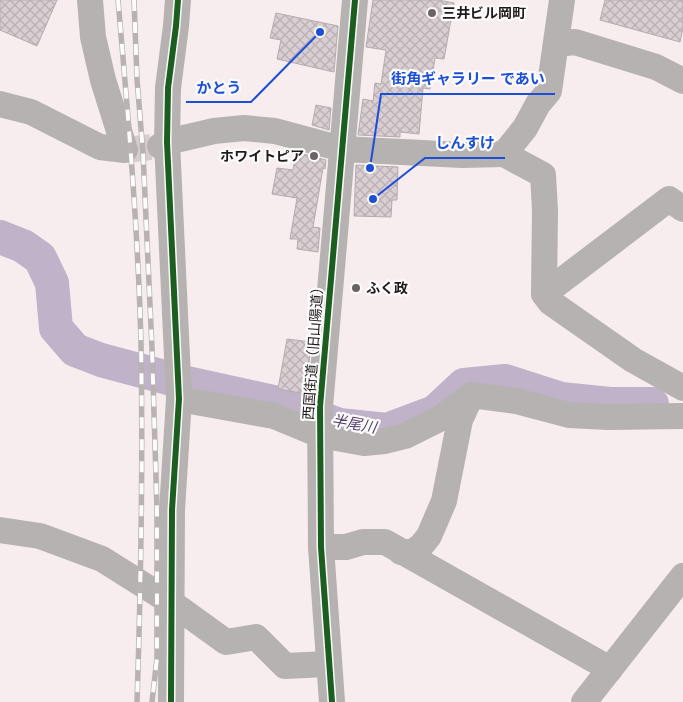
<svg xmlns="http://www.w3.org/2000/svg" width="683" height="702" viewBox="0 0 683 702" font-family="'Varela Round','Noto Sans JP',sans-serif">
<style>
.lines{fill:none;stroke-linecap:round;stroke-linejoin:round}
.river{stroke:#bfb2c9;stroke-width:34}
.building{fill:url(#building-cross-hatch);stroke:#b3acae}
.minor-tunnel{stroke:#d8cdce;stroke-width:26;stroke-dasharray:26 13;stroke-linecap:butt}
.minor{stroke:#b7b2b2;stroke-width:26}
.rail-casing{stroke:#b8b2b2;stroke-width:5.5}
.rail{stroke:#fcfcfc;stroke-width:4;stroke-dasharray:11;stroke-linecap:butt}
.cycleway-casing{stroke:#fcfcfc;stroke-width:9}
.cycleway{stroke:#1b5e20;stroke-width:6}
.poi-dot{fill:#6c6364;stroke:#fcfcfc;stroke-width:2}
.labels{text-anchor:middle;stroke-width:4.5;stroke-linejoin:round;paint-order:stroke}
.poi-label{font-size:14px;font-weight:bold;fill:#21191a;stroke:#fcfcfc;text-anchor:start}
.street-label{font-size:14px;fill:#21191a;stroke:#fcfcfc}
.water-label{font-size:15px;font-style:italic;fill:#543d6c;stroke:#fcfcfc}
.leader{fill:none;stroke:#1d4ed8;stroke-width:2}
.callout-dot{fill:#1d4ed8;stroke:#fcfcfc;stroke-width:2}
.callout-label{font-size:15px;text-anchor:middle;font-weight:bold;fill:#1d4ed8;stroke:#fcfcfc;stroke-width:4.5;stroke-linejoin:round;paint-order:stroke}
</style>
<defs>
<pattern id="building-cross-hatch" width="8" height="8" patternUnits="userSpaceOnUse" patternTransform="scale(1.25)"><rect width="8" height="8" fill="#d9ced2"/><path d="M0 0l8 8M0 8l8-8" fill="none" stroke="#bab0b4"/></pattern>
</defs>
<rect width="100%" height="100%" fill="#f8edee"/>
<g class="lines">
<!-- river -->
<path class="river" d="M0 237 23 246 40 258 52 283 56 328 75 350 101 360 183 382 283 404 339 425 387 430 435 412 464 385 505 381 561 399 610 404H652"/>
</g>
<!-- building -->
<g class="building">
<path d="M0 0H57L37 46 0 30Z"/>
<path d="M373 0H438L454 3 444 59 435 58 430 89 423 88 419 134 400 132V137L358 135 363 99 373 101 375 83 381 84 386 50 366 47Z"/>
<path d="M605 0H683V28L680 42 600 20Z"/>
<path d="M276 13 338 26 334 72 277 59 281 40 270 38Z"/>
<path d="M316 105 331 108 329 130 312 125Z"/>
<path d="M296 152 326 160 325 169 323 168 313 227 320 228 318 252 297 249 298 239H290L297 198 272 194 277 168 293 170Z"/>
<path d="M356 165 398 167 397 200H392L391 217 354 216Z"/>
<path d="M287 339 311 342 306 394 278 389Z"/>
</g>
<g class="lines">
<!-- minor-tunnel -->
<path class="minor-tunnel" d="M125 150 160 146"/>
<!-- minor -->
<g class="minor">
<path d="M557 44 575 42 656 67 683 81"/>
<path d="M0 104 31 112 100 147 125 150 103 80 93 37 90 0"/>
<path d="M160 146 167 142 214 131 244 128 275 131 342 149 462 155 504 154 525 128 538 104 549 91 562 0"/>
<path d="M504 154 543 175 545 210 544 294 550 302 633 360 683 388"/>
<path d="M544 294 669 199 683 209"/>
<path d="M179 399 274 416 320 435 364 443 385 441 405 436 441 418 471 395 516 401 569 415 608 417 683 416"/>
<path d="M0 530 40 536 102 559 172 603 226 642 256 637 285 666 328 664"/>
<path d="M321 547H346L363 542H385L610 669"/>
<path d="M401 552H413L421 546 429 536 444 501 460 420 471 396"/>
<path d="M171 702 172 510 179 399 167 142 168 88 176 26 178 0"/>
<path d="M332 702 321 547 320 407 355 0"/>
<path d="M584 702 683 576"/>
</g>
<defs>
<g id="rail">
<path d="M118 0C128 114 138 228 141 343 143 463 141 582 137 702"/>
<path d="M134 0 137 79 143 153 152 348 157 510V658L152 702"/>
</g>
</defs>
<!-- rail casing -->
<use href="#rail" class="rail-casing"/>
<!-- rail -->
<use href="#rail" class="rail"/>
<defs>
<g id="cycleway">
<path d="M171 702 172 510 179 399 167 142 168 88 176 26 178 0"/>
<path d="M332 702 321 547 320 407 355 0"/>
</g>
</defs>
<!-- cycleway casing -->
<use href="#cycleway" class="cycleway-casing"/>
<!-- cycleway -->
<use href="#cycleway" class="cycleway"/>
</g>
<!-- markers -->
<g class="poi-dot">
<circle cx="432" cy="13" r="5"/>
<circle cx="314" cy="156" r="5"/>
<circle cx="356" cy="288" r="5"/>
</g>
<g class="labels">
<!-- poi labels -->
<g class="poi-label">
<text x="442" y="18">三井ビル岡町</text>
<text x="304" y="161" text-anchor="end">ホワイトピア</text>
<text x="366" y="293">ふく政</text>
</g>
<!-- street labels -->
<g class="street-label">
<text transform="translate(313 350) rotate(-86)" y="5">西国街道（旧山陽道）</text>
</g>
<!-- water labels -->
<g class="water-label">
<text transform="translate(354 424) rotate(10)" y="5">半尾川</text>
</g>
</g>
<!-- callouts -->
<path class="leader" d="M370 168L381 94H555M320 32L251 102H186M373 199L425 158H505"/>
<g class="callout-dot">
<circle cx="370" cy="168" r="5"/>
<circle cx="320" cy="32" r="5"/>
<circle cx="373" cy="199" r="5"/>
</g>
<g class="callout-label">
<text x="468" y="84">街角ギャラリー であい</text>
<text x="219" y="93">かとう</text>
<text x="465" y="148">しんすけ</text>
</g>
</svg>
